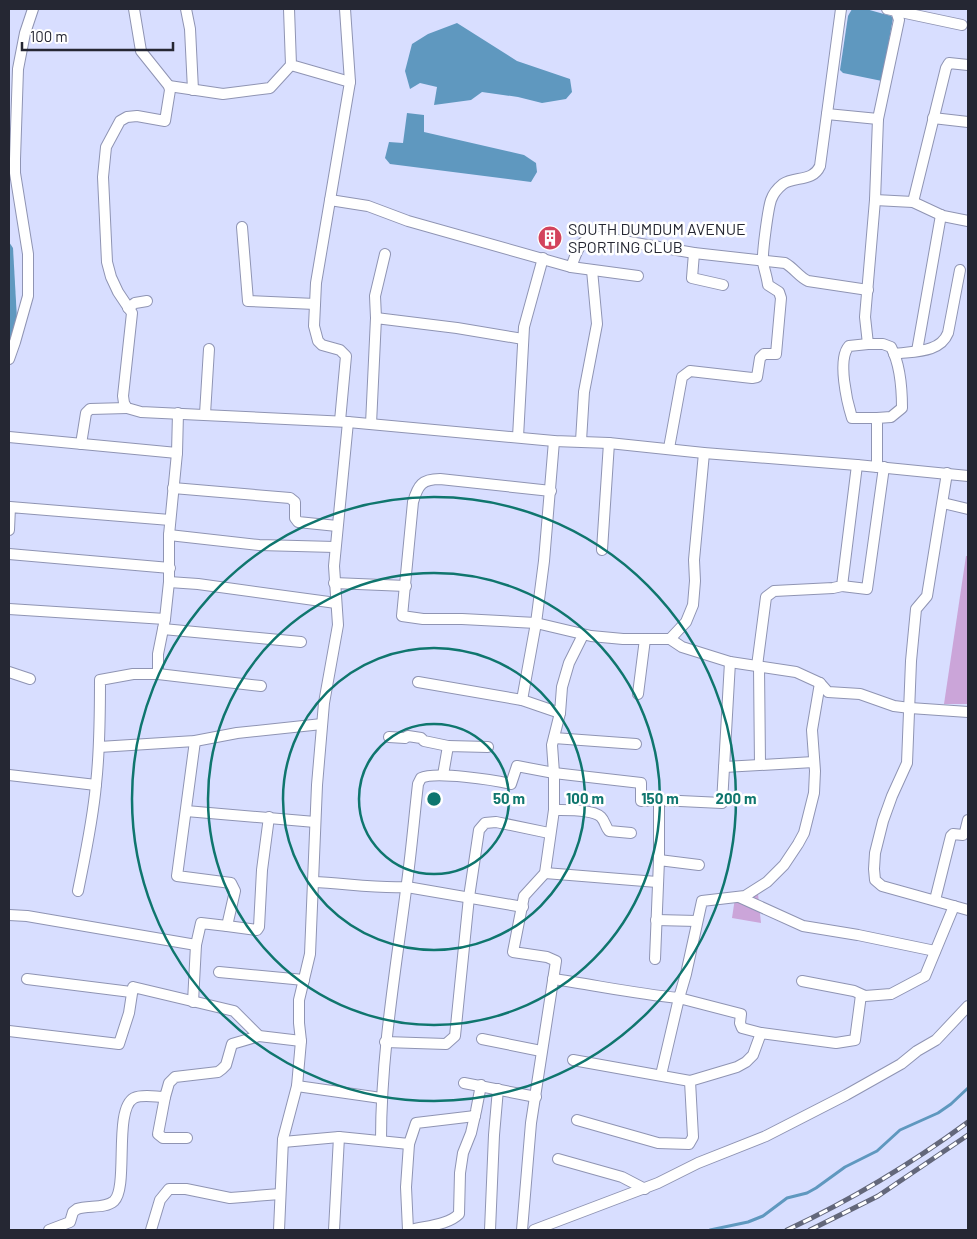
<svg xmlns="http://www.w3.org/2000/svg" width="977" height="1239" viewBox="0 0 977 1239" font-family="Barlow,sans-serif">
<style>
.green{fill:#cba5d9}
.water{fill:#5f98bf}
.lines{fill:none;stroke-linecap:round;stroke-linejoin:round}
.stream{stroke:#5f98bf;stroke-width:3}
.minor-casing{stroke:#8f94b3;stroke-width:12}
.minor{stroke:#fff;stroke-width:10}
.rail-casing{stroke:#63677a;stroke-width:5}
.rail{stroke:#fff;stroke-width:3;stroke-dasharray:9;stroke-linecap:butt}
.ring{fill:none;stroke:#0f766e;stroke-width:2.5}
.labels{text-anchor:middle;stroke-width:5;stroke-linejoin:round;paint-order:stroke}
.poi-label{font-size:16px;fill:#252733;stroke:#fff;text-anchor:start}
.centre{fill:#0f766e;stroke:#fff;stroke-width:2.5}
.ring-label{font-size:15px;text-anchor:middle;font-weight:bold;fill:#0f766e;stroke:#fff;stroke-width:5;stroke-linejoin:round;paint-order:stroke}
</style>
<rect width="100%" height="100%" fill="#d8deff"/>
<!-- green -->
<g class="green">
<path d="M966 556H968V704H944Z"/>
<path d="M758 894 761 923 732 918 735 898Z"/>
</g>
<!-- water -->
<g class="water">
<path d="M852 9H866L891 16 893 18 882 81 843 73 840 70 848 16Z"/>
<path d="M457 23 517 61 570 79 572 92 566 99 542 103 518 97 482 92 471 100 434 105 437 87 420 83 410 89 405 71 412 44 428 34Z"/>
<path d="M407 113 424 115V132L524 155 536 163 537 172 531 182 390 164 385 158 389 142 403 143Z"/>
<path d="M9 242 13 248 17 319 9 343Z"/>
</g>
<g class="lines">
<!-- stream -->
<path class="stream" d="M710 1230 748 1222 763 1216 787 1198 807 1193 816 1188 845 1167 877 1151 900 1130 938 1113 951 1104 968 1088"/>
<defs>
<g id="minor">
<path d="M134 9 141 51 169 86 170 90 165 121 137 116 127 117 120 121 106 147 103 177 107 262 111 277 118 292 132 313 123 396 124 403 127 408 141 412 348 422 554 441 609 443 704 453 857 465 968 476"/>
<path d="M186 9 190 29 193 90"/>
<path d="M289 9 291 65 350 82"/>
<path d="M896 11 962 25"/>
<path d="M169 86 223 94 270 88 291 65"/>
<path d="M827 114 878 119"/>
<path d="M933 118 968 122"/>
<path d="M330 200 368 206 408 221 571 267C578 250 579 237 600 237L694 253 785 263C794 268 799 277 808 281L868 290"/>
<path d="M875 200 913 202 943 216 968 221"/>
<path d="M913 202 946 68 949 63 968 65"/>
<path d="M242 227 248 301 315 304"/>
<path d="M694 253 692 278 723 285"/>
<path d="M571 267 638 276"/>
<path d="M128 308 135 303 147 301"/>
<path d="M376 318 375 296 385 254"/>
<path d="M868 344 849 346C837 359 847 402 852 418H877"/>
<path d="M917 351 941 215"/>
<path d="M894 354C914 351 940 353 948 333L960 270"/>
<path d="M9 359 15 342 28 296V254L15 173V159L18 69 25 33 33 9"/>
<path d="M205 414 209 349"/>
<path d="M340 421 346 356 340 350 322 345 318 341 314 326 316 283 350 82 345 9"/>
<path d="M371 424 376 318 457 328 523 339"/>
<path d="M9 437 177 453"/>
<path d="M518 437 524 327 543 258"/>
<path d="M581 441 584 392 597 324 592 270"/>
<path d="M81 444 86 413 90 409 127 408"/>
<path d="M669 448 682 377 690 371 752 378 757 377 760 358 764 354H776L781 298 779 292 768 285C767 277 764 269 763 262 762 253 768 209 771 200 773 194 778 188 783 184 795 176 813 182 820 166L841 9"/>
<path d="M877 467V418L891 417 902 408C902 389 900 364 891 347L883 344H868L865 317 875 200 878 119 899 20 896 11 887 9"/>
<path d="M947 473 927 596 916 609 911 661 907 763 892 796 883 821 875 853 874 869 875 880 882 886 968 910"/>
<path d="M173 488 290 498 295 502V518L298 522 337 526"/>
<path d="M551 491 440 479C422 479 418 485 413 502L402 616 423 619H462L536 623 591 636 623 639H670L682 647 730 662 796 672 820 683 828 692 860 694 894 706 910 708 968 712"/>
<path d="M943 503 968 509"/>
<path d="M9 530 10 507 170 520"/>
<path d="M169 535 259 545 335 547"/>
<path d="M602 550 609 443"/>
<path d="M9 554 170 568"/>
<path d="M169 582 198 584 336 603"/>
<path d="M334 583 406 586"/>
<path d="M842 586 867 589 884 467"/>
<path d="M9 609 165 619"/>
<path d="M163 629 301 642"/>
<path d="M670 639 686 622 693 605 695 581 694 560 704 453"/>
<path d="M757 666 766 597 774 591 833 588 842 586 857 465"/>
<path d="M759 667 760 764"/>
<path d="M9 672 30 679"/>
<path d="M158 674V654L165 619 169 582V535L177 453 178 413"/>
<path d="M418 682 522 700 560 713"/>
<path d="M638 694 645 639"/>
<path d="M522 700 536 623 544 561 554 441"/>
<path d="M389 737 405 738 408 736 421 738 424 741 448 746"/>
<path d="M554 738 636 744"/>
<path d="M99 747 195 741 237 733 322 724"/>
<path d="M724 767 814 762"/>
<path d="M9 775 96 785"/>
<path d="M443 775 448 746 488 747"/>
<path d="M554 810C565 810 593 809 601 817 605 821 605 826 609 831L631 833"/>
<path d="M186 811 315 822"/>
<path d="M659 860V800L722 803 730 662"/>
<path d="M545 873 657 882"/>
<path d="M313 882C343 883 377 889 407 887L523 907"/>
<path d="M78 891C85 856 93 820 96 784 100 749 100 715 100 680L133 674H158L261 686"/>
<path d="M739 897 803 926 858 935 935 951"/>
<path d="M935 900 951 836 953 834 963 835 965 832 968 820"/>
<path d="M9 915 27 916 196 945"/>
<path d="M656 920 697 921"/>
<path d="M227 926 257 930 259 927 262 870 269 817"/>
<path d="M655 959 659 860 699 865"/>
<path d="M219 972 304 980"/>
<path d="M27 979 131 992"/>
<path d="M553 979C595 985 636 994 679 998L686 974 702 901 745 896 767 882 784 865 798 844 804 833 814 793 815 771 812 730 820 683"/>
<path d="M802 981 854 991 865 996 891 994 925 976 954 906"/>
<path d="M193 1002 196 945 201 923 227 926 235 891 231 883 177 876 195 741"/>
<path d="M9 1031 119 1044 129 1013 133 987 234 1011 259 1036 301 1041"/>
<path d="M482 1039 541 1051"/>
<path d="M385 1042 446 1044 455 1036 469 897 479 830 485 823 496 822 549 833"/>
<path d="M573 1060 690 1081"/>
<path d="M661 1075 679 998 741 1014 740 1023 742 1028 761 1033"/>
<path d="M464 1083 536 1097"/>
<path d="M297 1086 381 1098"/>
<path d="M165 1097 158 1134 163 1138H187"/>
<path d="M577 1120 658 1143 689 1144 693 1137 690 1081 737 1067 746 1062 753 1055 761 1033 836 1043 855 1040 861 995"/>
<path d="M381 1140C381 1056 395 974 406 890 411 855 414 819 418 784L421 778C435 771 494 780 511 784L517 766 554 773 641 783V801L659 800"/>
<path d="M283 1142 339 1137 409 1144 416 1123 475 1116"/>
<path d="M558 1159 622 1177 645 1189"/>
<path d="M49 1230 70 1222 73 1212 77 1209C88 1205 105 1209 114 1201 129 1187 113 1109 134 1098 142 1094 156 1097 165 1097L169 1083 175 1077 218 1072 222 1069 226 1065 232 1044 259 1036"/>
<path d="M151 1230 160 1200 169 1189H186L230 1198 280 1194"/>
<path d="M279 1230 283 1139 297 1086 301 1041 299 1023V1000L310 954 317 785 324 703 338 625 334 566 348 422"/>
<path d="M334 1230 339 1137"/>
<path d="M408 1230 406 1187 409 1144"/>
<path d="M411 1230C426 1226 448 1225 459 1214L460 1173 463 1153 471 1133 476 1111 481 1085"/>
<path d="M490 1230 494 1135 498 1089"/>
<path d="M522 1230 531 1123 556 961 547 957 513 952 524 896 545 873 554 810V773L552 745 560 713 562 687 569 663 583 635"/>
<path d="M534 1230 658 1183 698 1163 766 1136 846 1095 901 1064 917 1051 936 1040 968 1006"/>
</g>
</defs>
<!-- minor casing -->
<use href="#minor" class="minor-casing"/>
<!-- minor -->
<use href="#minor" class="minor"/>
<defs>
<g id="rail">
<path d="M787 1230C851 1200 911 1164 968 1122"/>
<path d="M810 1230 878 1196 968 1135"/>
</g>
</defs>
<!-- rail casing -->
<use href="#rail" class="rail-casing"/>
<!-- rail -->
<use href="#rail" class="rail"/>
</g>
<!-- distance rings -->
<g class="ring">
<circle cx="434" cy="799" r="75"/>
<circle cx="434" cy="799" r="151"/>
<circle cx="434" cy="799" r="226"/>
<circle cx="434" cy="799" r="302"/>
</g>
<!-- icons -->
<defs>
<symbol id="building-disc" viewBox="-11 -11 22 22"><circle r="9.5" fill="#d3435c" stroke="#fff"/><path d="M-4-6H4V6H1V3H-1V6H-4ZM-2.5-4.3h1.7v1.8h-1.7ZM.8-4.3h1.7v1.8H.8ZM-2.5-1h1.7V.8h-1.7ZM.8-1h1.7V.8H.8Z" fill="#fff"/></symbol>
</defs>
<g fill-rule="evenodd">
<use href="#building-disc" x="536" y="224" width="28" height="28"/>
</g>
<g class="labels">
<!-- poi labels -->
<g class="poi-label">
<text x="568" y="235">SOUTH DUMDUM AVENUE<tspan x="568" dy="18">SPORTING CLUB</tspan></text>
</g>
</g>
<circle cx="434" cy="799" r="8" class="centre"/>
<g class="ring-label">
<text x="509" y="804">50 m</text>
<text x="585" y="804">100 m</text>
<text x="660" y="804">150 m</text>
<text x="736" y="804">200 m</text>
</g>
<!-- border -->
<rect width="977" height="1239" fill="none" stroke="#252733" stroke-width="20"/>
<!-- scale -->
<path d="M22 42v8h151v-8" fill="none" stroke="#252733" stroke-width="2.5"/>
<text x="30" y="42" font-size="15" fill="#252733" stroke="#ffffff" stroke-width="4" paint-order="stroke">100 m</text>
</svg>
